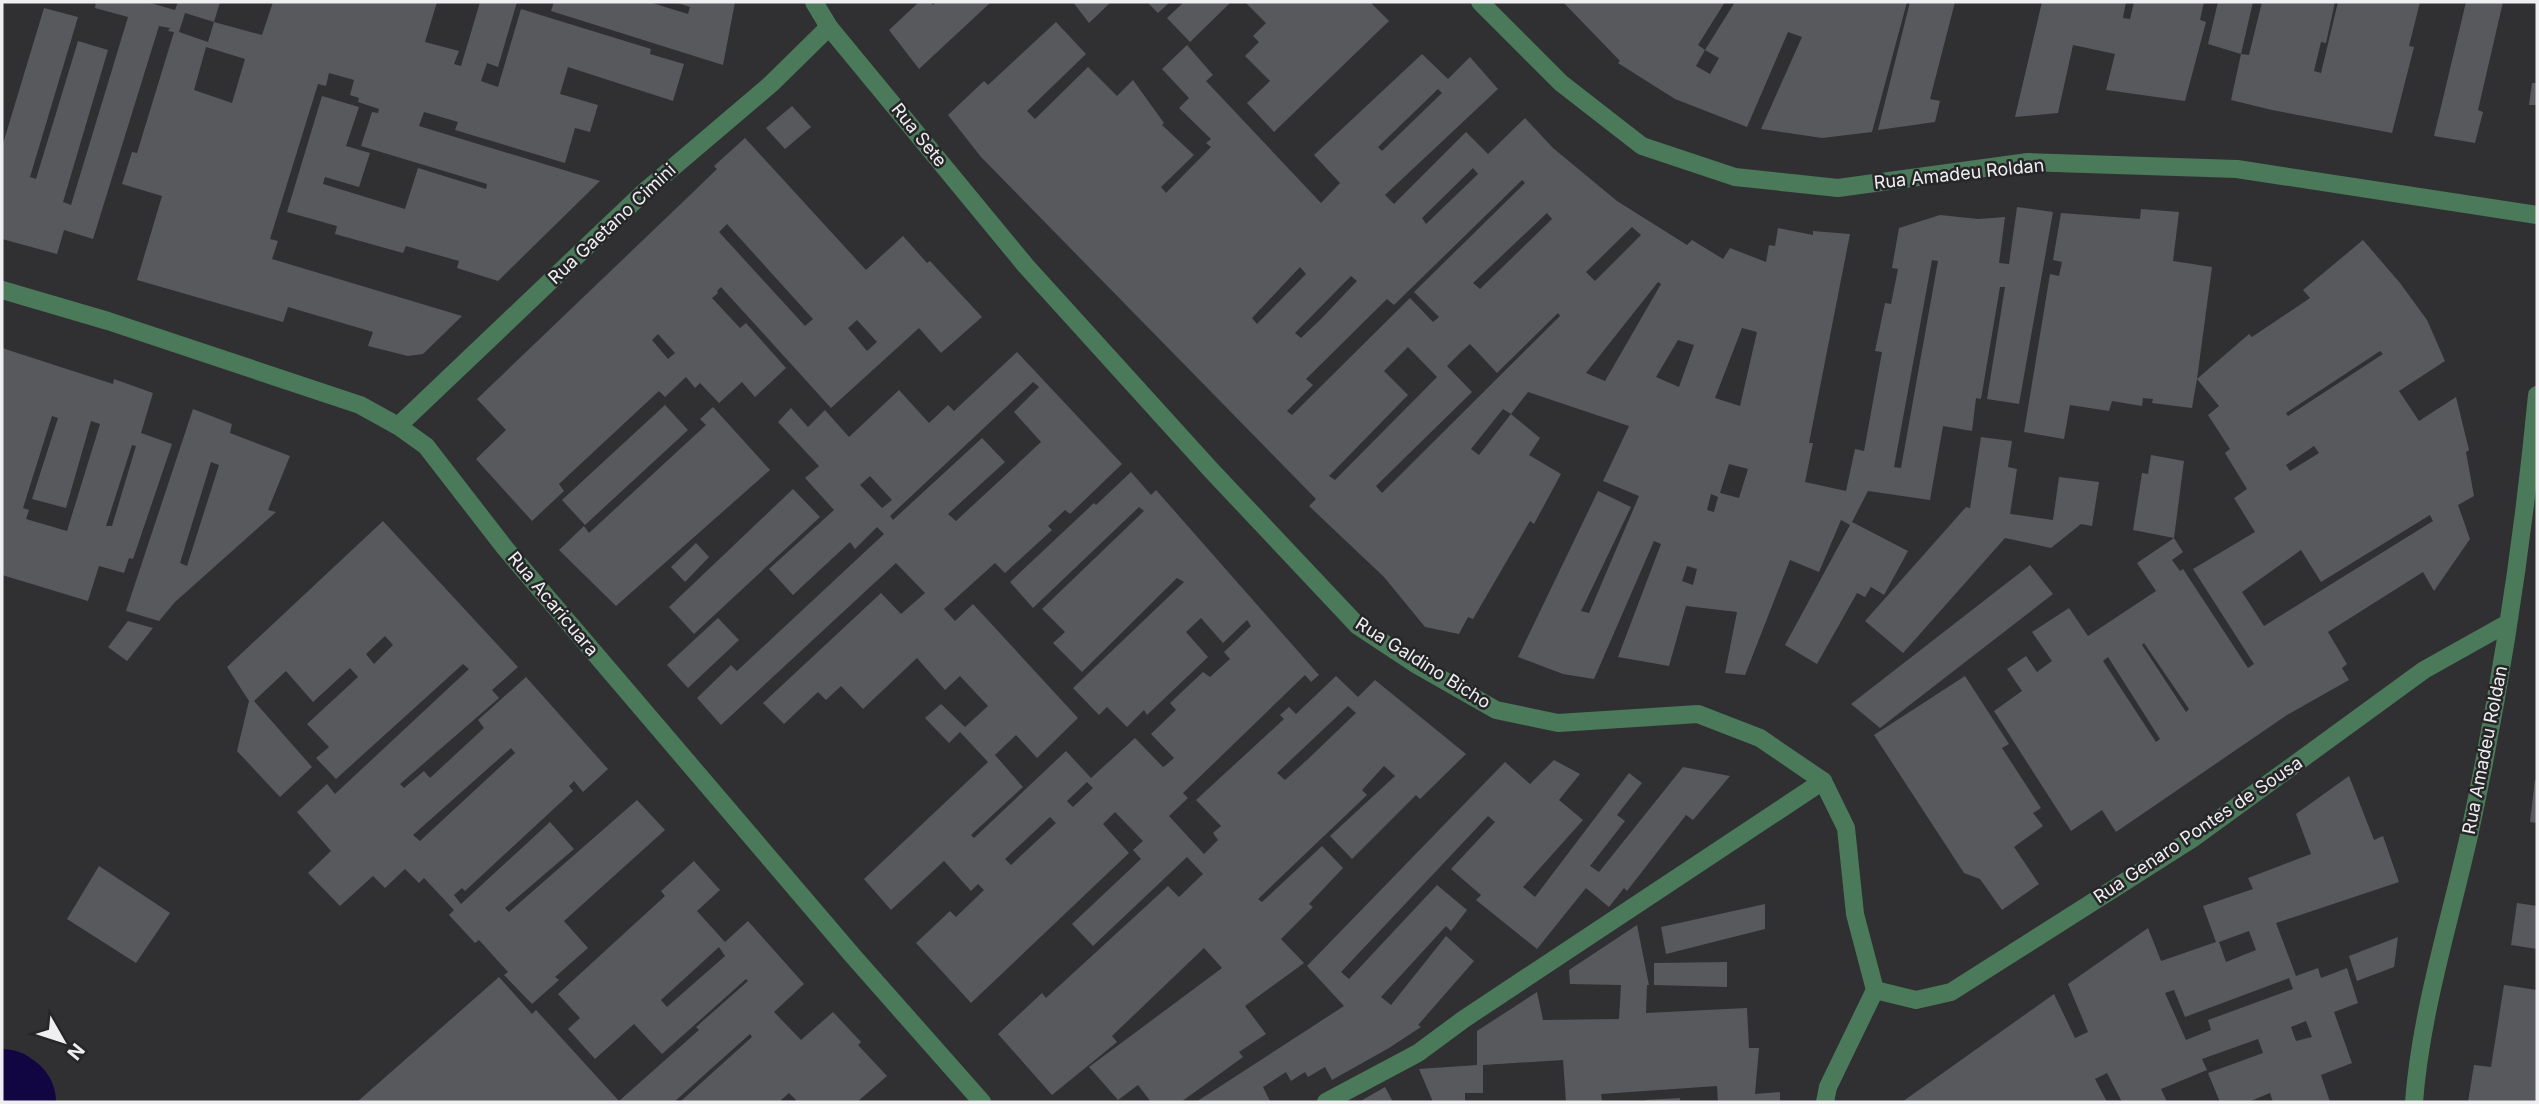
<svg xmlns="http://www.w3.org/2000/svg" width="2539" height="1104" viewBox="0 0 2539 1104" font-family="Inter,sans-serif">
<style>
.lines{fill:none;stroke-linecap:round;stroke-linejoin:round}
.river{stroke:#120642;stroke-width:100}
.building{fill:#58595c;fill-rule:evenodd}
.lane{stroke:#4a7a59;stroke-width:18}
.street{stroke:#4a7a59;stroke-width:18}
.labels{text-anchor:middle;stroke-width:5;stroke-linejoin:round;paint-order:stroke}
.street-label{font-size:18px;fill:#efeff1;stroke:#262629}
</style>
<rect width="100%" height="100%" fill="#303033"/>
<g class="lines">
<!-- river -->
<path class="river" d="M2 1099 6 1102"/>
</g>
<!-- building -->
<g class="building">
<path d="M96 2H147L175 10 178 2H220L214 22 185 13 179 32 208 42 214 22 262 35 273 2H437L425 42 459 51 454 64 461 66 480 2H517L498 67 487 63 481 81 498 87 521 9 651 49 650 54 684 64 673 101 568 67 560 94 598 105 590 132 575 128 565 163 455 130 458 122 424 112 419 126 600 181 498 281 457 268 459 261 406 246 403 253 335 234 337 226 287 212 322 96 359 107 346 146 370 153 359 187 325 177 323 184 405 209 418 168 486 189 487 184 361 146 372 112 378 113 379 109 358 102 359 98 350 95 354 80 329 73 326 86 318 84 270 239 278 241 272 259 462 316 423 354 408 356 368 346 373 332 288 307 283 322 137 280 162 196 122 184 132 152 137 153 174 32 168 31 170 28 159 26 93 239 64 230 57 254 2 239V147L44 8 78 17 30 177 36 179 78 41 108 50 63 202 71 205 128 17 95 8ZM206 47 245 59 232 103 194 90Z"/>
<path d="M554 2H649L688 14 690 7 675 2H735L723 65 551 11Z"/>
<path d="M919 2H930L933 5 936 2H991L919 69 889 30Z"/>
<path d="M1073 2H1111L1089 23Z"/>
<path d="M1147 2H1170L1158 13Z"/>
<path d="M1184 2H1231L1190 42 1167 18Z"/>
<path d="M1245 2H1370L1389 21 1274 132 1247 103 1270 81 1245 56 1259 42 1253 36 1266 23Z"/>
<path d="M1563 2H1725L1698 45 1705 50 1735 2H1907L1872 132 1822 138 1761 129 1802 37 1788 32 1747 127 1675 99 1618 63 1620 61ZM1705 50 1719 58 1710 74 1696 66Z"/>
<path d="M1910 2H1955L1930 99 1940 101 1935 122 1878 130Z"/>
<path d="M2042 2H2126L2123 18 2130 19 2134 2H2204L2200 20 2206 22 2185 101 2106 90 2115 54 2073 45 2058 113 2015 117Z"/>
<path d="M2218 2H2253L2241 54 2249 55 2262 2H2335L2326 43 2321 42 2314 71 2321 73 2338 2H2420L2409 46 2414 47 2392 133 2272 110 2231 100 2241 54 2208 44Z"/>
<path d="M2466 2H2503L2478 110 2483 112 2475 143 2434 136Z"/>
<path d="M1056 22 1086 54 1027 111 1035 119 1088 67 1117 96 1133 80 1164 123 1162 125 1194 155 1161 187 1166 193 1211 147 1206 143 1211 139 1179 108 1189 98 1162 69 1187 45 1213 75 1206 81 1321 203 1340 183 1314 155 1422 54 1448 79 1470 57 1498 89 1385 195 1394 204 1466 132 1488 154 1525 118 1553 148 1617 201 1687 245 1692 240 1723 259 1730 248 1766 262 1769 245 1775 246 1778 228 1813 235V231L1850 234 1809 443H1813L1805 482 1846 491 1855 449 1864 451 1882 352 1875 351 1885 303 1891 304 1898 269 1892 268 1899 228 1940 215 1978 219 2005 217 1999 263 2009 264 2017 207 2053 212 2019 404 1987 399 2005 287H2000L1981 399 1976 398 1972 431 1943 426 1930 500 1868 491 1852 522 1908 551 1884 595 1871 587 1865 597 1857 593 1817 664 1785 645 1850 525 1841 520 1819 572 1790 560 1745 675 1725 673 1737 612 1686 606 1669 666 1618 657 1661 544 1654 541 1594 679 1563 674 1518 657 1598 491 1631 507 1581 611 1589 613 1639 496 1603 481 1629 426 1528 392 1511 414 1503 409 1471 449 1479 455 1511 414 1540 438 1529 455 1561 474 1534 524 1530 521 1473 619 1468 617 1459 634 1425 627 1384 577 1309 506 1316 499 981 157 948 115 984 81 988 85ZM1438 89 1442 93 1382 151 1378 147ZM1473 168 1478 174 1426 224 1422 218ZM1522 180 1525 183 1414 292 1439 317 1433 322 1410 298 1292 415 1287 411 1313 385 1306 379 1387 299 1394 305ZM1547 213 1552 219 1480 289 1473 283ZM1632 227 1641 235 1595 281 1586 272ZM1932 260 1938 261 1901 468 1894 467ZM1300 267 1306 274 1257 324 1252 318ZM1351 276 1357 281 1320 320 1301 338 1295 333ZM1658 282 1661 284 1605 381 1586 373ZM1558 313 1560 316 1382 493 1376 486 1472 392 1447 366 1461 352 1470 344 1497 373ZM1742 328 1757 332 1740 406 1715 398ZM1678 340 1694 345 1679 387 1656 377ZM1408 347 1437 377 1335 480 1329 476 1408 395 1384 371ZM1729 464 1748 469 1739 498 1720 493ZM1711 494 1718 497 1714 512 1707 510ZM1687 566 1697 569 1693 585 1682 581Z"/>
<path d="M2532 83H2537V105H2529Z"/>
<path d="M792 106 811 127 785 149 766 128Z"/>
<path d="M745 138 866 270 903 236 927 263 930 261 982 317 941 353 919 328 831 408 721 287 717 291 718 293 712 298 740 328 746 323 786 368 755 397 742 382 719 403 700 383 695 388 686 377 665 397 659 391 559 484 564 491 532 521 476 459 506 430 477 399 688 197 717 169 714 166ZM727 224 813 319 805 326 719 232ZM857 320 877 342 867 351 848 328ZM658 334 675 353 668 359 652 340Z"/>
<path d="M2141 209 2179 212 2173 261 2212 267 2197 379 2249 334 2252 337 2310 298 2303 290 2363 240 2400 283 2427 320 2445 361 2399 391 2419 421 2456 397 2469 450 2466 452 2474 496 2458 505 2470 539 2434 591 2423 572 2328 632 2347 664 2342 668 2349 680 2287 715 2116 832 2102 810 2071 831 1994 711 2022 691 2007 669 2026 656 2037 672 2052 661 2032 632 2069 608 2088 636 2156 591 2137 563 2174 538 2133 530 2142 473 2148 474 2151 455 2184 461 2174 538 2183 552 2172 560 2180 571 2183 569 2248 668 2254 664 2193 569 2255 532 2234 498 2247 489 2225 453 2230 449 2208 415 2219 406 2197 379 2192 408 2152 403 2153 399 2143 398 2142 406 2112 401 2109 411 2070 405 2064 439 2024 432 2050 274 2059 276 2062 262 2053 260 2061 213 2140 219ZM2380 351 2383 354 2288 416 2286 413ZM2314 446 2319 453 2290 471 2286 465ZM2430 515 2433 521 2264 626 2242 592 2301 550 2321 582ZM2144 643 2189 709 2186 712 2142 645ZM2108 657 2160 739 2156 742 2103 661Z"/>
<path d="M2 348 113 384 114 379 153 393 141 433 172 444 133 559 129 558 124 573 99 566 88 601 2 575ZM52 416 58 418 32 499 66 508 91 421 100 424 67 531 26 519 29 510 23 508ZM132 445 136 446 112 526H106Z"/>
<path d="M1017 352 1122 464 1070 514 1065 510 1048 526 1052 530 1005 573 995 563 944 609 955 621 973 604 1078 718 1037 758 1016 735 995 755 1023 787 971 835 974 838 1066 751 1091 778 1135 738 1163 767 1166 765 1174 758 1151 734 1176 710 1170 703 1203 672 1210 677 1230 659 1224 652 1251 626 1247 620 1223 643 1201 618 1186 632 1208 657 1147 715 1144 710 1127 727 1107 707 1099 715 1073 688 1184 582 1177 578 1082 672 1053 643 1065 632 1042 609 1144 511 1139 507 1033 608 1010 582 1094 503 1096 505 1131 472 1151 495 1156 490 1319 675 1311 682 1305 675 1183 793 1188 798 1169 816 1204 854 1218 840 1213 833 1221 826 1196 800 1284 719 1280 715 1289 707 1296 714 1336 676 1358 697 1375 680 1466 754 1420 799 1416 795 1352 859 1330 836 1395 776 1384 766 1362 790 1367 795 1258 899 1262 902 1322 846 1343 868 1309 904 1313 907 1281 939 1304 963 1245 1006 1266 1034 1239 1052 1243 1057 1181 1102H1151L1138 1085 1118 1100 1089 1067 1222 968 1204 948 1112 1036 1117 1042 1052 1095 998 1034 1042 993 1046 998 1168 886 1179 897 1203 874 1187 857 1093 946 1072 924 1141 859 1133 850 1143 841 1115 812 1103 824 1129 853 971 1003 916 943 950 911 956 917 984 890 978 884 971 891 944 861 891 910 864 879 988 762 960 732 949 743 925 718 941 704 965 727 988 706 960 676 945 690 917 658 863 709 841 686 826 700 818 692 784 724 763 703 881 593 901 614 925 593 896 563 721 725 697 698 731 665 737 671 884 534 877 527 855 549 850 542 793 595 769 569 834 510 805 478 819 466 778 422 791 408 808 427 825 410 849 437 899 390 929 423 948 405 954 411ZM1033 382 1039 387 1014 412 1041 442 956 521 948 514 1005 462 982 438 893 520 890 516ZM870 476 892 500 882 508 860 485ZM1348 706 1356 713 1308 759 1285 780 1277 773ZM1087 782 1093 788 1073 807 1067 801ZM1050 817 1056 823 1011 865 1005 859Z"/>
<path d="M665 405 688 430 585 525 562 500Z"/>
<path d="M713 407 770 470 616 606 559 550 584 526 589 533 706 425 700 419Z"/>
<path d="M193 409 232 424 230 433 290 456 268 510 276 512 175 602 159 621 126 611ZM211 462 219 465 187 566 180 563Z"/>
<path d="M1981 437 2012 441 2008 467 2017 469 2010 514 2053 520 2059 477 2099 482 2092 526 2081 524 2051 548 2005 538 1903 653 1865 621 1966 507 1970 508Z"/>
<path d="M793 489 820 517 694 634 669 607Z"/>
<path d="M383 521 518 667 492 690 499 698 400 784 404 788 424 771 430 778 484 728 478 720 526 677 608 769 583 792 574 781 569 786 573 791 465 891 462 888 454 895 461 904 550 822 574 849 505 908 509 912 637 800 665 830 564 921 588 948 555 977 559 980 532 1004 504 975 508 972 479 940 475 943 449 915 454 910 424 878 419 883 405 869 385 888 373 876 340 906 308 873 331 851 297 812 327 784 335 794 469 669 463 664 336 779 316 758 329 747 307 724 358 677 350 668 313 702 286 671 254 701 312 767 280 797 237 751 249 701 227 667ZM385 636 393 645 374 664 366 654ZM511 748 515 753 420 841 413 835Z"/>
<path d="M696 543 709 557 685 582 671 567Z"/>
<path d="M2030 565 2053 594 1880 728 1851 704Z"/>
<path d="M718 618 739 640 688 688 667 665Z"/>
<path d="M128 621 153 628 127 661 108 647Z"/>
<path d="M1965 676 2009 744 2002 748 2041 808 2033 813 2043 826 2014 847 2039 884 2002 910 1980 879 1964 873 1874 735Z"/>
<path d="M1554 760 1580 774 1559 800 1583 820 1523 887 1535 897 1629 773 1642 783 1617 815 1625 821 1590 866 1599 872 1683 767 1730 776 1693 820 1686 815 1627 891 1624 888 1609 907 1586 888 1537 949 1476 900 1481 895 1451 869 1495 822 1488 816 1341 972 1349 979 1437 885 1467 910 1451 931 1446 926 1381 997 1391 1005 1446 936 1474 961 1418 1025 1421 1027 1389 1048 1332 1080 1325 1067 1308 1077 1305 1072 1291 1081 1286 1072 1263 1087 1270 1101 1268 1102H1196L1344 1006 1307 966 1505 762 1530 784Z"/>
<path d="M2349 776 2374 840 2383 836 2399 882 2276 923 2296 976 2318 968 2321 978 2347 968 2358 1003 2334 1012 2352 1063 2321 1075 2330 1102H2273L2270 1093 2248 1102H2220L2208 1073 2263 1053 2258 1039 2202 1059 2207 1070 2161 1089 2167 1102H2122L2107 1073 2095 1079 2107 1102H1902L2054 994 2075 1038 2088 1032 2068 984 2148 928 2161 961 2216 942 2203 906 2253 889 2248 878 2311 854 2296 814ZM2249 931 2256 950 2226 962 2219 942ZM2289 978 2293 989 2208 1020 2211 1030 2186 1040 2165 993 2174 990 2185 1017ZM2306 1021 2312 1037 2296 1041 2291 1027Z"/>
<path d="M2535 780 2537 781V823L2530 822Z"/>
<path d="M694 861 720 890 697 911 725 942 748 921 804 984 774 1012 801 1040 833 1012 861 1042 858 1045 887 1076 857 1102H794L796 1100 789 1093 779 1102H680L752 1037 750 1034 674 1102H357L499 977 532 1014 536 1010 619 1101 699 1030 696 1027 748 981 746 979 662 1054 634 1024 595 1059 568 1029 580 1018 558 994 665 896 661 891ZM719 947 725 956 667 1007 661 1000Z"/>
<path d="M99 866 170 913 136 963 67 919Z"/>
<path d="M2517 903 2537 906V949L2511 945Z"/>
<path d="M1765 904V929L1666 954 1661 927Z"/>
<path d="M1637 925 1649 985H1647L1646 1013 1747 1008 1749 1048H1759L1755 1094 1780 1092V1102H1718L1717 1086 1601 1094 1602 1102H1566L1563 1060 1483 1065V1093H1465V1102H1433L1419 1069 1477 1065V1031L1537 992 1543 1020 1619 1019 1621 985 1570 984 1569 970Z"/>
<path d="M2398 937 2394 967 2357 981 2349 956Z"/>
<path d="M1727 962V987L1654 985V963Z"/>
<path d="M2504 985 2537 990V1102H2468L2474 1065 2491 1067Z"/>
<path d="M1385 1087 1393 1102H1359Z"/>
<path d="M1680 1098V1102H1646V1100Z"/>
</g>
<g class="lines">
<!-- lane -->
<path class="lane" d="M1326 1102 1418 1053 1464 1019 1823 781"/>
<!-- street -->
<g class="street">
<path d="M814 2 829 27 1026 266 1211 470 1358 626 1417 665 1496 710 1558 723 1698 714 1760 738 1823 781 1846 828 1855 914 1875 990 1828 1087 1825 1102"/>
<path d="M1480 2 1561 83 1642 146 1735 177 1838 188 2028 162 2237 169 2537 215"/>
<path d="M2 290 108 321 360 405 398 426 426 446 505 548 853 956 982 1102"/>
<path d="M398 426 644 192 771 84 829 27"/>
<path d="M1875 990 1916 1000 1951 992 2192 839 2424 670 2508 623"/>
<path d="M2414 1102C2421 1011 2450 921 2470 831 2501 687 2523 542 2537 395"/>
</g>
</g>
<g class="labels">
<!-- street labels -->
<g class="street-label">
<text transform="translate(919 135) rotate(51)" y="6">Rua Sete</text>
<text transform="translate(1959 174) rotate(-6)" y="6">Rua Amadeu Roldan</text>
<text transform="translate(612 224) rotate(-43)" y="6">Rua Gaetano Cimini</text>
<text transform="translate(553 604) rotate(50)" y="6">Rua Acaricuara</text>
<text transform="translate(1423 663) rotate(32)" y="6">Rua Galdino Bicho</text>
<text transform="translate(2485 750) rotate(-79)" y="6">Rua Amadeu Roldan</text>
<text transform="translate(2198 830) rotate(-34)" y="6">Rua Genaro Pontes de Sousa</text>
</g>
</g>
<!-- border -->
<rect width="2539" height="1104" fill="none" stroke="#efeff1" stroke-width="7"/>
<!-- north arrow -->
<g transform="translate(63 1041) rotate(129)" stroke="#262629" stroke-width="5" paint-order="stroke">
<path d="M0-5L12 26L0 18L-12 26Z" fill="#efeff1"/>
<text y="-10" font-size="19" font-weight="bold" text-anchor="middle" fill="#efeff1">N</text>
</g>
</svg>
